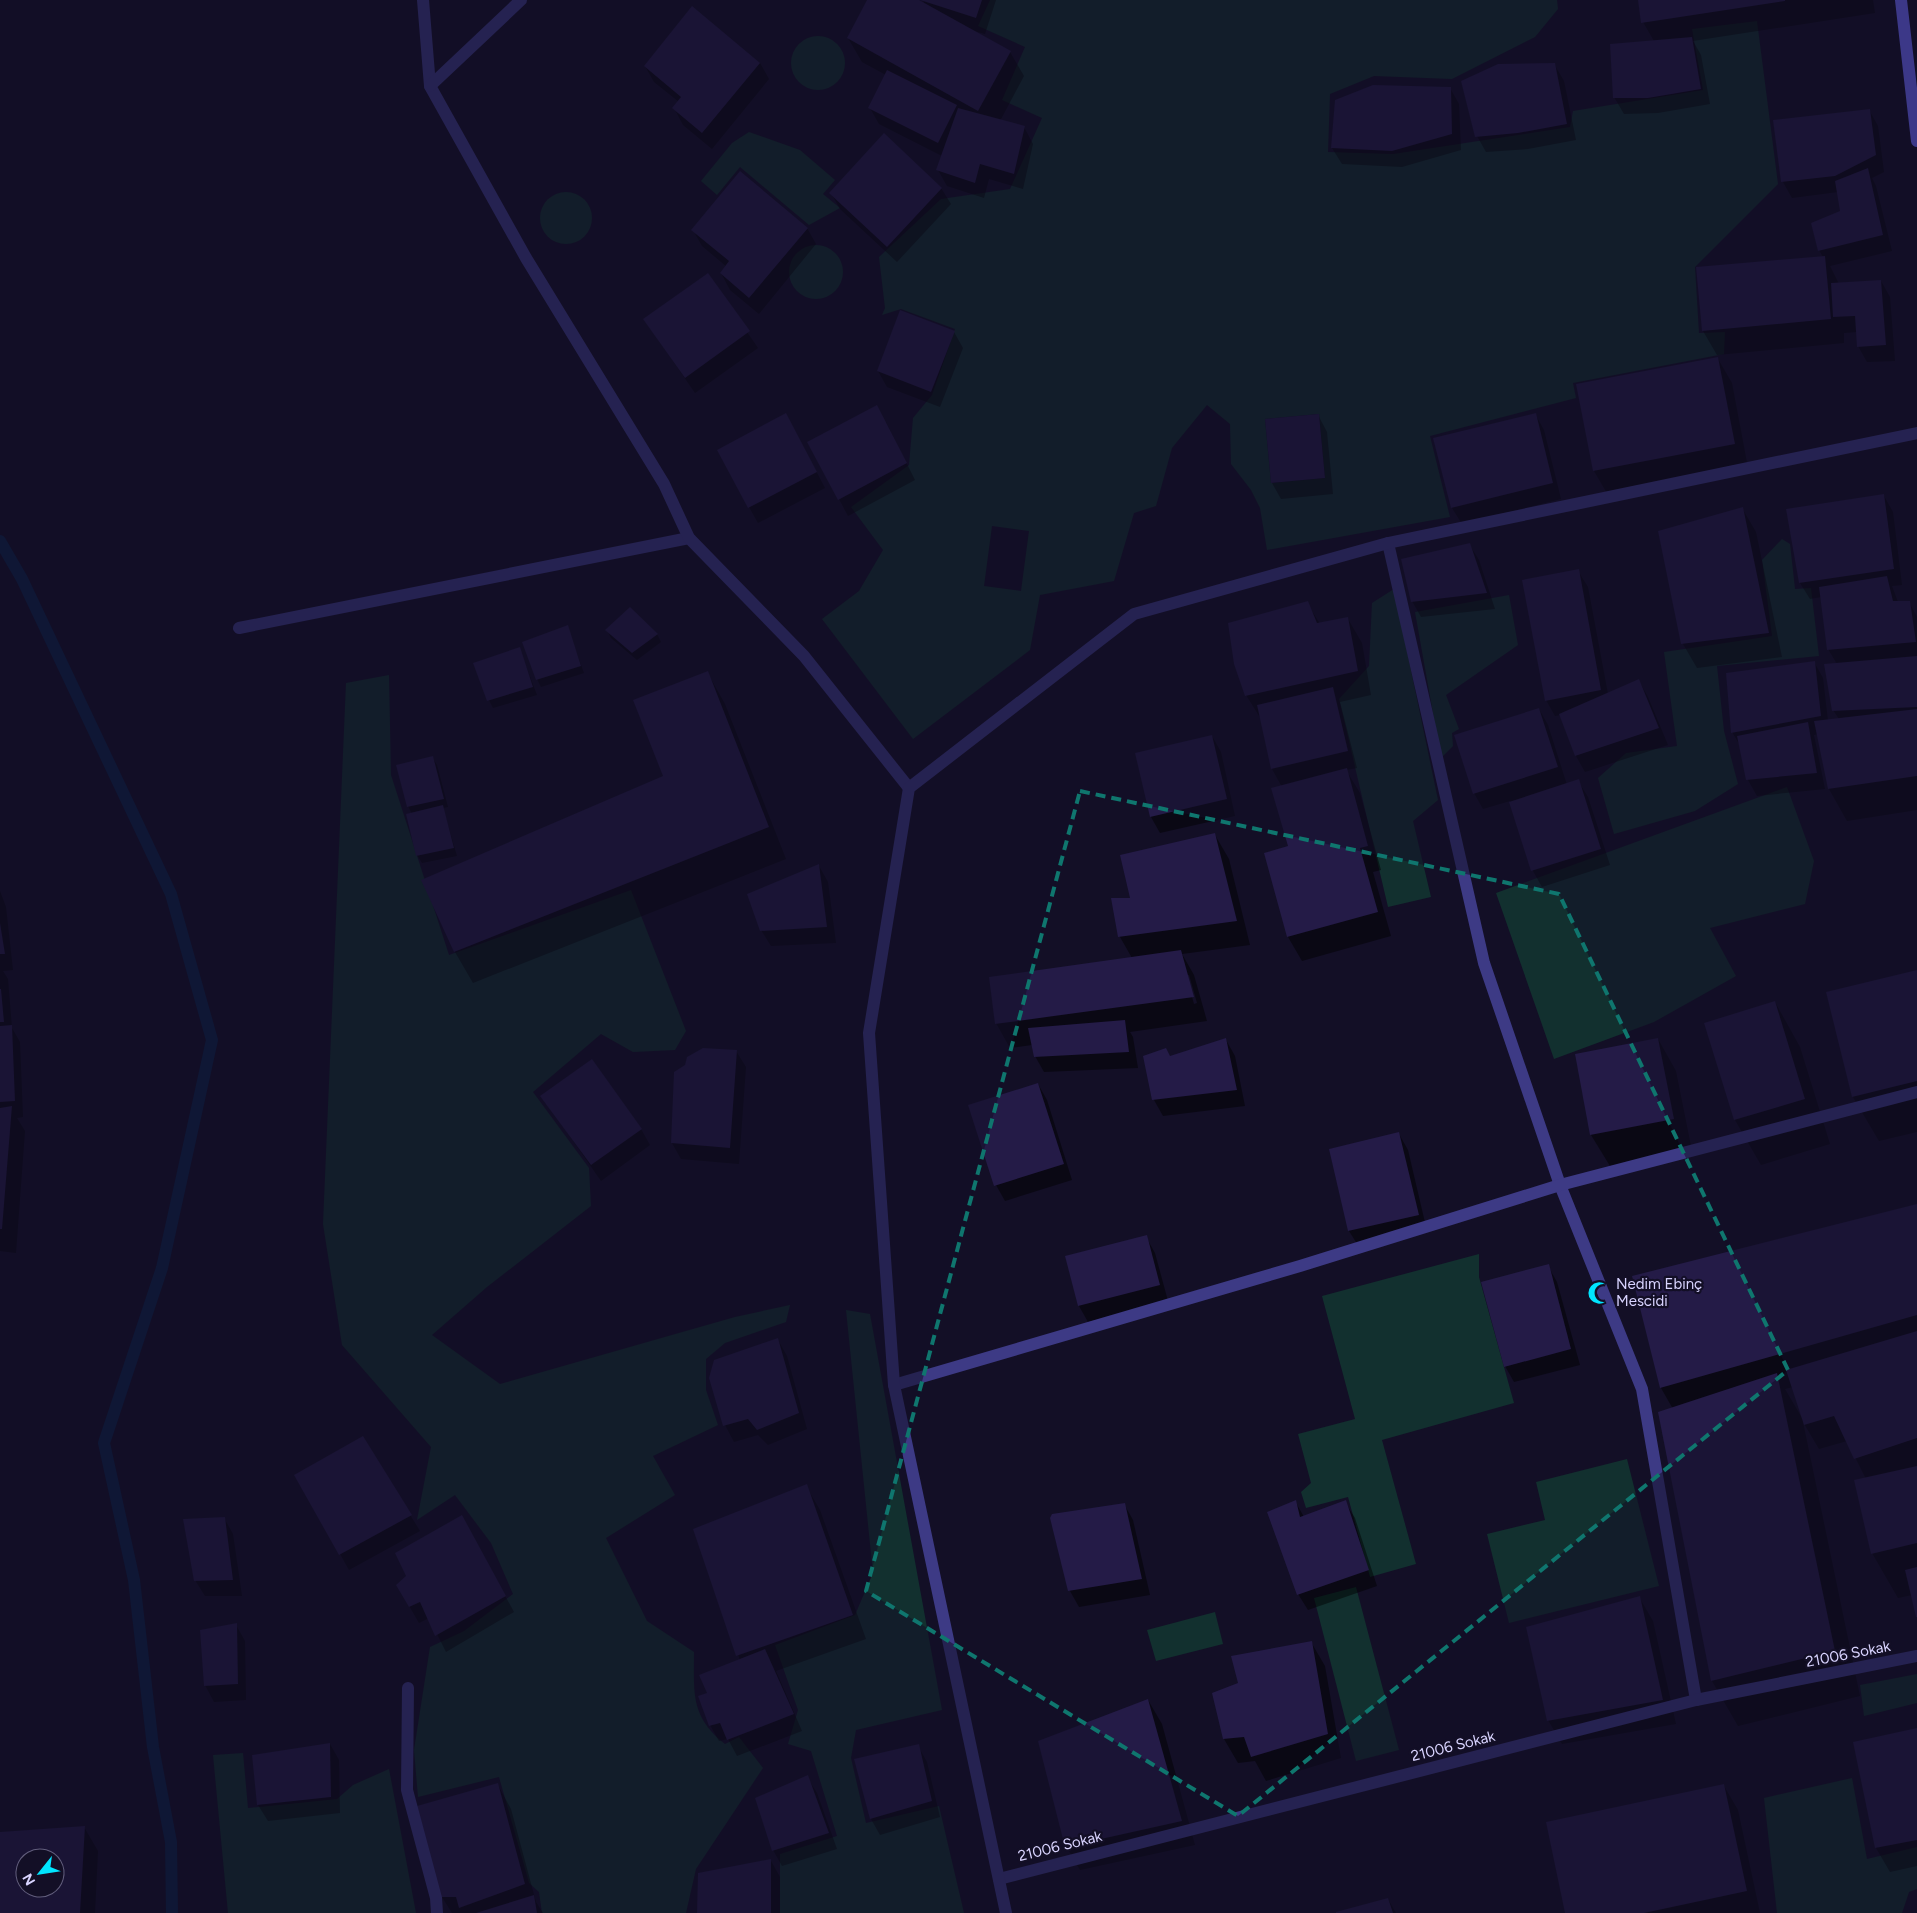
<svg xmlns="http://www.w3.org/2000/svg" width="1917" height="1913" viewBox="0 0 1917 1913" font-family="Figtree,sans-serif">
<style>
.green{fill:#12302f;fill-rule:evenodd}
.shadow{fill:#0007;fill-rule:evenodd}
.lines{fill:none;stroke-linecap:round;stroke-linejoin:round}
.stream{stroke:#0c2248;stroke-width:12}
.building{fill:#241b47;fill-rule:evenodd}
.lane{stroke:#3d3a85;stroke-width:12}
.street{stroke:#3d3a85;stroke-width:12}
.secondary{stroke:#6f6bff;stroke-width:12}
.marked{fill:none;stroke:#0f766e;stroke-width:4;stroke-dasharray:10 6;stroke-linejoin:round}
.labels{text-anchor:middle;stroke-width:4.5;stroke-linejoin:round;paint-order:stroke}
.poi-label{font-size:15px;fill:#d9d4ff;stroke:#130f26;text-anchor:start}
.street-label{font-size:15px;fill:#d9d4ff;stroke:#130f26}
</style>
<rect width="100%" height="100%" fill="#130f26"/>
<!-- green -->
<g class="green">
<path d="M990 0H1557L1558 9 1535 37 1452 79 1374 76 1330 94 1328 152 1393 154 1570 127 1573 111 1703 90 1692 29 1757 21 1778 184 1695 267 1699 333 1725 332 1724 354 1573 383 1576 398 1430 436 1450 517 1267 550 1260 508 1251 490 1231 464 1230 424 1207 405 1172 448 1156 506 1134 513 1114 581 1040 595 1030 650 913 739 822 619 859 591 883 550 851 507 909 465 913 418 932 395 955 329 901 309 882 315 885 308 879 257 941 199 1010 189 1042 118 1002 100 1025 47 978 26ZM1319 414 1325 478 1271 483 1265 419ZM992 526 1029 531 1021 591 984 586Z"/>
<circle cx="818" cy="63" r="27"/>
<path d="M749 132 800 150 835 180 823 194 840 208 809 225 740 167 717 195 701 181 732 143Z"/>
<circle cx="566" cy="218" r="26"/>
<circle cx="816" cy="272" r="27"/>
<path d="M1782 539 1790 544 1795 589 1811 588 1819 656 1717 666 1724 731 1738 784 1695 811 1614 834 1598 778 1626 753 1677 746 1664 652 1772 636 1762 560Z"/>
<path d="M1394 589 1438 800 1413 821 1431 897 1388 907 1339 699 1369 666 1372 603Z"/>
<path d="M1509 595 1518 645 1446 695 1459 729 1452 733 1453 746 1441 758 1415 612Z"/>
<path d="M389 675 391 775 449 955 631 890 686 1031 675 1050 633 1052 601 1034 533 1092 589 1168 591 1206 487 1287 432 1335 500 1384 735 1317 790 1305 786 1322 725 1343 706 1359V1390L718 1425 653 1456 675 1495 606 1538 647 1621 694 1652C694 1693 690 1716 725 1744L739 1737 763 1768 696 1869 686 1913H542L539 1892 529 1883 499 1777 418 1797 414 1750 430 1647 464 1631 513 1594 491 1543 455 1495 417 1520 431 1447 342 1345 323 1224 346 683Z"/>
<path d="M1787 787 1814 861 1805 904 1710 928 1736 976 1654 1022 1554 1059 1496 893Z"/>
<path d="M1479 1254V1277L1514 1403 1382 1440 1416 1564 1370 1577 1348 1497 1306 1508 1301 1492 1311 1483 1298 1434 1355 1419 1322 1296Z"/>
<path d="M846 1310 870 1314 942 1710 856 1730 851 1758 866 1823 939 1806 964 1913H780V1854L837 1836 811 1751 788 1744 798 1710 775 1645 855 1615 873 1573Z"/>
<path d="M1627 1459 1659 1586 1509 1623 1487 1534 1545 1520 1536 1482Z"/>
<path d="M1356 1587 1399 1750 1356 1761 1314 1598Z"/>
<path d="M1215 1612 1223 1644 1156 1661 1147 1630Z"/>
<path d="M1917 1674V1703L1864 1716 1860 1685Z"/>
<path d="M243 1753 248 1808 337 1799 353 1785 389 1769 416 1913H228L213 1755Z"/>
<path d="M1852 1778 1867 1859 1917 1847V1889L1909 1892 1902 1913H1777L1764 1798Z"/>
</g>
<!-- shadow -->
<g class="shadow">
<path d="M869 0H916L925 5 923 0H996L985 34 974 31 1010 52 1024 76 1000 121 1024 127 1033 144 1023 189 989 179 984 198 947 186 938 170 942 156 879 124 870 108 886 75 862 62 848 38Z"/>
<path d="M1639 0H1873L1875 13 1693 41 1701 55 1710 104 1658 113 1624 114 1614 97 1654 41 1643 22Z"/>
<path d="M760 63 769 79 712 149 683 125 674 108 679 102 654 82 645 66Z"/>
<path d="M1554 64 1564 81 1576 140 1528 149 1486 152 1477 136Z"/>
<path d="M1450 88 1459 104 1461 150 1402 167 1342 164 1332 148Z"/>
<path d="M1869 110 1878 126 1884 172 1872 178 1876 186 1892 251 1830 266 1839 284 1881 281 1890 297 1895 361 1867 362 1858 346 1857 332 1844 333V343L1717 355 1703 331 1823 257 1819 250 1841 212 1838 192 1792 198 1783 182Z"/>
<path d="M941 188 951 204 897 262 840 209 831 193Z"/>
<path d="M807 228 816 244 759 314 730 290 721 273 727 267 702 246 693 230Z"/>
<path d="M707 274 758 348 695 393 644 319Z"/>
<path d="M954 332 963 348 940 407 887 387 878 371Z"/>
<path d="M1718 359 1732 383 1748 468 1608 495 1594 471Z"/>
<path d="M1535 414 1544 430 1561 499 1462 524 1452 508 1435 439Z"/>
<path d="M1318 415 1327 432 1333 494 1281 499 1272 483 1266 420Z"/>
<path d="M886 422 915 480 848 516 809 442Z"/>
<path d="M795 431 825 488 758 523 749 507Z"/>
<path d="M1884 496 1893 512 1902 585 1892 586 1898 602H1909L1917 617V810L1847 821 1829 789 1818 734 1814 735 1825 789 1757 796 1748 780 1741 747 1732 732 1814 662 1823 678 1828 721 1839 719 1833 710 1837 664 1828 649 1821 597 1810 599 1800 583 1788 510Z"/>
<path d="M1742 508 1756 532 1782 657 1697 668 1683 644Z"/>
<path d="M1469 544 1479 560 1495 609 1421 617 1412 601Z"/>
<path d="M1578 571 1588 587 1608 694 1639 681 1648 697 1668 745 1585 772 1576 756 1561 715 1555 716 1546 700Z"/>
<path d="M1307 603 1320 624 1348 619 1362 643 1371 695 1340 702 1357 768 1346 770 1360 793 1381 870 1373 872 1391 936 1302 961 1288 937 1265 854 1289 847 1282 787 1272 769 1261 719 1246 695Z"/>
<path d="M567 627 584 673 541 687 537 679Z"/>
<path d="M607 630 657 634 661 642 637 660 611 638Z"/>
<path d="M519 648 537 695 493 708 489 700Z"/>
<path d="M707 672 725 704 786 859 473 983 455 952 423 881 664 776Z"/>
<path d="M1539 709 1548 725 1567 785 1578 781 1588 797 1610 865 1542 887 1533 871 1510 801 1483 809 1474 793Z"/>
<path d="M1212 736 1221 752 1235 816 1160 833 1151 817 1136 754Z"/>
<path d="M432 757 437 765 448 807 443 808 457 856 422 863 417 855 412 814 408 806Z"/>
<path d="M1215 835 1229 859 1250 945 1182 954 1194 975 1207 1021 1130 1032 1133 1037 1138 1068 1044 1072 1035 1056 1032 1045 1010 1048 996 1023 1132 958 1120 937 1113 899H1131ZM1186 975H1189L1197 1003 1194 1004Z"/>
<path d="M819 866 828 882 836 943 771 946 761 930Z"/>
<path d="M0 891 6 907 13 970 3 971 8 979 12 1028 20 1042 23 1117 17 1118 25 1131 16 1253 0 1251Z"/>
<path d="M1917 971V1132L1879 1141 1853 1097Z"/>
<path d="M1775 1002 1800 1047 1830 1144 1761 1165 1735 1120 1705 1024Z"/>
<path d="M1658 1039 1676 1071 1692 1151 1610 1166 1591 1135Z"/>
<path d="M1226 1040 1235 1056 1245 1106 1163 1116 1154 1100 1144 1057H1170Z"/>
<path d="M736 1051 746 1067 739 1164 681 1159 672 1143 687 1065Z"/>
<path d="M1038 1084 1047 1100 1072 1180 1005 1201 996 1185Z"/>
<path d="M542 1096 641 1129 650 1145 601 1181Z"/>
<path d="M1399 1134 1408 1150 1427 1231 1359 1247 1349 1231 1330 1149Z"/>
<path d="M1917 1206V1615L1912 1595 1898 1598 1872 1553 1866 1479 1847 1441 1819 1449 1803 1422 1860 1696 1738 1726 1712 1681 1660 1413 1673 1409 1661 1388 1633 1277ZM1793 1387 1803 1417 1802 1418 1785 1389Z"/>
<path d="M1146 1237 1155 1253 1168 1301 1088 1322 1079 1306 1066 1257Z"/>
<path d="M1548 1266 1557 1282 1580 1365 1514 1382 1505 1366Z"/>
<path d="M778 1340 787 1356 807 1429 768 1445 758 1435 734 1442 725 1425Z"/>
<path d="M363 1438 420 1531 349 1570 296 1475Z"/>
<path d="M806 1486 820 1510 866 1639 776 1671 802 1731 737 1756 728 1739 719 1741 710 1725 709 1694 740 1660 695 1530Z"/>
<path d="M1295 1501 1304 1517 1345 1502 1355 1518 1377 1586 1308 1610 1298 1594Z"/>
<path d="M1124 1504 1133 1520 1150 1595 1079 1607 1070 1591 1052 1518Z"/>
<path d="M224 1518 233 1534 242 1596H205L195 1580Z"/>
<path d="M471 1533 514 1612 446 1652 429 1618 419 1623 397 1585Z"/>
<path d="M1639 1597 1653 1621 1676 1724 1562 1744 1548 1720Z"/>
<path d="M236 1625 245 1641 246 1700 214 1702 205 1685Z"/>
<path d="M1311 1642 1325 1666 1341 1758 1266 1781 1255 1761 1238 1763 1224 1739 1239 1684Z"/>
<path d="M1148 1700 1162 1724 1195 1845 1080 1870 1066 1846Z"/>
<path d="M1917 1730V1866L1890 1872 1876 1848Z"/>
<path d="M330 1744 339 1760 340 1813 268 1821 258 1805Z"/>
<path d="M918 1746 927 1762 940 1817 880 1835 871 1819Z"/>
<path d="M807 1777 817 1793 837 1849 782 1866 773 1850Z"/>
<path d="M498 1785 511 1809 536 1902 543 1913H452L442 1897Z"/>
<path d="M1724 1786 1738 1810 1760 1913H1566Z"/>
<path d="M84 1827 98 1851 95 1913H0V1833ZM25 1858H55V1888H25Z"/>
<path d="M771 1861 780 1877V1913H698Z"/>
<path d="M1388 1899 1396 1913H1339Z"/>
</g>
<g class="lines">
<!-- stream -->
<path class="stream" d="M0 541 22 579 171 894 212 1040 162 1268 104 1443 134 1580 153 1747 171 1842 172 1913"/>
</g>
<!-- building -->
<g class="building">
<path d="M867 0H919L1011 51 978 111 847 38Z"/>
<path d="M920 0H982L976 18Z"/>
<path d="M1638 0H1785V1L1641 23Z"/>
<path d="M692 6 760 63 702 133 672 108 681 97 644 66Z"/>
<path d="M1692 37 1701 89 1648 98H1613L1610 44Z"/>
<path d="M1555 63 1567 124 1518 133 1475 137 1461 81 1498 64Z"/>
<path d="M887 70 957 105 938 143 868 108Z"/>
<path d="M1373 85 1451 87 1452 134 1392 151 1331 148 1335 100Z"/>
<path d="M958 108 1025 126 1014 174 980 164 975 183 936 170Z"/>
<path d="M1870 109 1876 155 1835 176 1781 182 1773 120Z"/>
<path d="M884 133 942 188 887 247 829 193Z"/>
<path d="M1868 168 1883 235 1818 251 1811 223 1840 211 1835 181Z"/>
<path d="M740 171 808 228 749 298 720 273 729 261 691 230Z"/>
<path d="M1825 256 1831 319 1702 331 1696 267Z"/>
<path d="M708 273 750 331 685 378 643 319Z"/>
<path d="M1881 280 1886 345 1857 347 1855 316 1833 317 1831 283Z"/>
<path d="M900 310 955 331 931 392 877 371Z"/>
<path d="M1718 357 1735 444 1593 471 1576 384Z"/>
<path d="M877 405 907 463 838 500 807 442Z"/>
<path d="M786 413 817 472 748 508 717 450Z"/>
<path d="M1536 413 1553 483 1451 508 1433 438Z"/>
<path d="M1319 414 1325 478 1271 483 1265 419Z"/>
<path d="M1884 494 1894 569 1799 583 1786 509Z"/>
<path d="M1743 507 1769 633 1681 644 1658 531Z"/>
<path d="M1470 543 1487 593 1411 602 1401 559Z"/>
<path d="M1579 569 1601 690 1545 701 1522 580Z"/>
<path d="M1887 576 1893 601H1910L1916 642 1827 650 1819 587Z"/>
<path d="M1308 601 1317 623 1348 617 1358 671 1245 696 1234 664 1228 623Z"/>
<path d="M630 607 658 634 632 653 605 630Z"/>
<path d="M568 625 581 666 536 680 522 642Z"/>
<path d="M520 647 533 687 487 701 473 663Z"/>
<path d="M1917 656V707L1832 711 1824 664Z"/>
<path d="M1815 661 1821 716 1731 733 1726 673Z"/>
<path d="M708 671 769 827 454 952 421 880 663 776 633 700Z"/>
<path d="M1639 679 1659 728 1575 756 1559 714Z"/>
<path d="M1333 687 1348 751 1271 769 1257 705Z"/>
<path d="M1539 708 1558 767 1473 794 1454 735Z"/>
<path d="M1917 709V776L1828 789 1814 721Z"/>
<path d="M1808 722 1817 773 1746 780 1737 736Z"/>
<path d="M1212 735 1227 799 1150 817 1135 753Z"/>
<path d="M433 756 444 799 407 807 396 765Z"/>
<path d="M1347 768 1368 846 1360 848 1378 912 1287 937 1264 853 1288 846 1271 788Z"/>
<path d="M1579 779 1601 849 1531 871 1509 802Z"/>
<path d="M443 805 454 848 416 856 406 814Z"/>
<path d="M1215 833 1237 921 1118 937 1111 898H1130L1120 855Z"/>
<path d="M819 864 827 927 760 931 747 894Z"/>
<path d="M0 923 5 954H0Z"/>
<path d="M1181 950 1194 997 995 1024 989 977Z"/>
<path d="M1917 970V1081L1852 1097 1826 992Z"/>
<path d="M0 989H1L4 1022H0Z"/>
<path d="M1775 1001 1805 1099 1734 1120 1704 1023Z"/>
<path d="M1125 1020 1129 1052 1034 1057 1028 1028Z"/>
<path d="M12 1025 15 1101 0 1102V1026Z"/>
<path d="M1226 1038 1237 1090 1152 1100 1143 1056 1166 1048 1170 1056Z"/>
<path d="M1658 1038 1674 1119 1590 1135 1575 1054Z"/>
<path d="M703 1048 737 1050 730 1148 671 1143 674 1072 685 1065 687 1057Z"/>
<path d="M592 1059 642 1129 591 1165 540 1096Z"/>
<path d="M1038 1083 1064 1164 994 1186 968 1105Z"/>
<path d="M12 1106 2 1229H0V1108Z"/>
<path d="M1399 1132 1419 1215 1348 1231 1329 1149Z"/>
<path d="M1917 1204V1315L1660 1388 1632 1276Z"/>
<path d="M1147 1235 1160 1285 1078 1306 1065 1256Z"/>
<path d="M1549 1264 1571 1349 1504 1367 1481 1282Z"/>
<path d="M1917 1331V1438L1854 1459 1834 1416 1804 1425 1786 1370Z"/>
<path d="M778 1338 799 1413 757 1430 748 1419 723 1426 709 1378 714 1360Z"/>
<path d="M1777 1373 1835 1651 1711 1681 1658 1412Z"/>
<path d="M363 1436 412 1515 339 1555 294 1475Z"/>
<path d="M1917 1466V1543L1871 1554 1854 1480Z"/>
<path d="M807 1484 853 1615 736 1656 693 1529Z"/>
<path d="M1296 1500 1300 1517 1346 1500 1369 1570 1297 1595 1267 1512Z"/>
<path d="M1125 1503 1142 1579 1068 1591 1050 1518 1052 1514Z"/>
<path d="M462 1515 506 1596 435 1636 420 1602 409 1607 396 1585 406 1576 395 1553Z"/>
<path d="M225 1517 233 1580 194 1581 183 1519Z"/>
<path d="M1917 1567V1617H1916L1905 1570Z"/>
<path d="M1640 1596 1663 1700 1547 1721 1526 1627Z"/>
<path d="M237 1623 238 1684 204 1686 200 1630Z"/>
<path d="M1312 1641 1328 1734 1251 1757 1244 1737 1223 1739 1212 1693 1238 1683 1231 1656Z"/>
<path d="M765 1649 794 1714 727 1740 720 1723 709 1726 698 1696 707 1693 699 1675Z"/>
<path d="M1148 1699 1182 1821 1065 1847 1038 1741Z"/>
<path d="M1917 1728V1840L1875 1848 1853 1742Z"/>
<path d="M330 1743 331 1797 257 1805 252 1755Z"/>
<path d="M919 1744 932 1801 870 1819 854 1759Z"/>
<path d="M808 1775 829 1833 772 1851 755 1798Z"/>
<path d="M498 1783 525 1884 459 1908 456 1897H441L417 1806Z"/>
<path d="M1724 1784 1747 1891 1644 1913H1565L1546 1822Z"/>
<path d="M85 1826 80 1913H0V1832ZM25 1858H55V1888H25Z"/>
<path d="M771 1859V1913H697L698 1873Z"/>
<path d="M534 1895 537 1913H476Z"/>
<path d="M1388 1898 1393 1913H1336V1912Z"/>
</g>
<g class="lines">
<!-- lane -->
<g class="lane">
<path d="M1388 543 1484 963 1560 1185 1642 1389 1696 1700"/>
<path d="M239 628 689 538"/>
<path d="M408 1688 407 1790 436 1898 437 1913"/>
</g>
<!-- street -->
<g class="street">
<path d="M423 0 430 86 526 258 664 484 689 538 804 656 909 788"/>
<path d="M430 86 521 0"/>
<path d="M894 1385 1300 1266 1560 1185 1917 1092"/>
<path d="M999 1879 1696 1700 1917 1656"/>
<path d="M1006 1913 894 1385 869 1033 909 788 1134 614 1388 543 1917 433"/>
</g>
<!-- secondary -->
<path class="secondary" d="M1901 0 1917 141"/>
</g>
<!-- marked area -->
<path d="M0 0H1917V1913H0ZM1080 791 1559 894 1788 1370 1238 1816 866 1591Z" fill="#130f26" fill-opacity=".55" fill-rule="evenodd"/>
<path class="marked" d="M1080 791 1559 894 1788 1370 1238 1816 866 1591Z"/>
<!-- icons -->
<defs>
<symbol id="mosque-bare" viewBox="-9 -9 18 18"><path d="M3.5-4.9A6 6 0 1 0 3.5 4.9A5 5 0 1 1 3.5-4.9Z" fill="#00e5ff" stroke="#130f26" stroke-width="2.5" paint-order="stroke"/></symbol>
</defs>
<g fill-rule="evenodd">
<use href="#mosque-bare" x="1583" y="1277" width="32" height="32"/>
</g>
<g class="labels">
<!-- poi labels -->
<g class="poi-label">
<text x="1616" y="1289">Nedim Ebinç<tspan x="1616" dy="17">Mescidi</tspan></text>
</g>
<!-- street labels -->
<g class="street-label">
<text transform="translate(1848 1654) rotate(-11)" y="5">21006 Sokak</text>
<text transform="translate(1453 1746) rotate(-14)" y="5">21006 Sokak</text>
<text transform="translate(1060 1846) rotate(-14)" y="5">21006 Sokak</text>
</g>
</g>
<!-- north arrow -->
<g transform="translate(40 1873) rotate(240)"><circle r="24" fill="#130f26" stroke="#625e7d"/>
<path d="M0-4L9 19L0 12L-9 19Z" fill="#00e5ff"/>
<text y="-8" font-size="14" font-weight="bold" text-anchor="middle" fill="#d9d4ff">N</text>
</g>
</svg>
